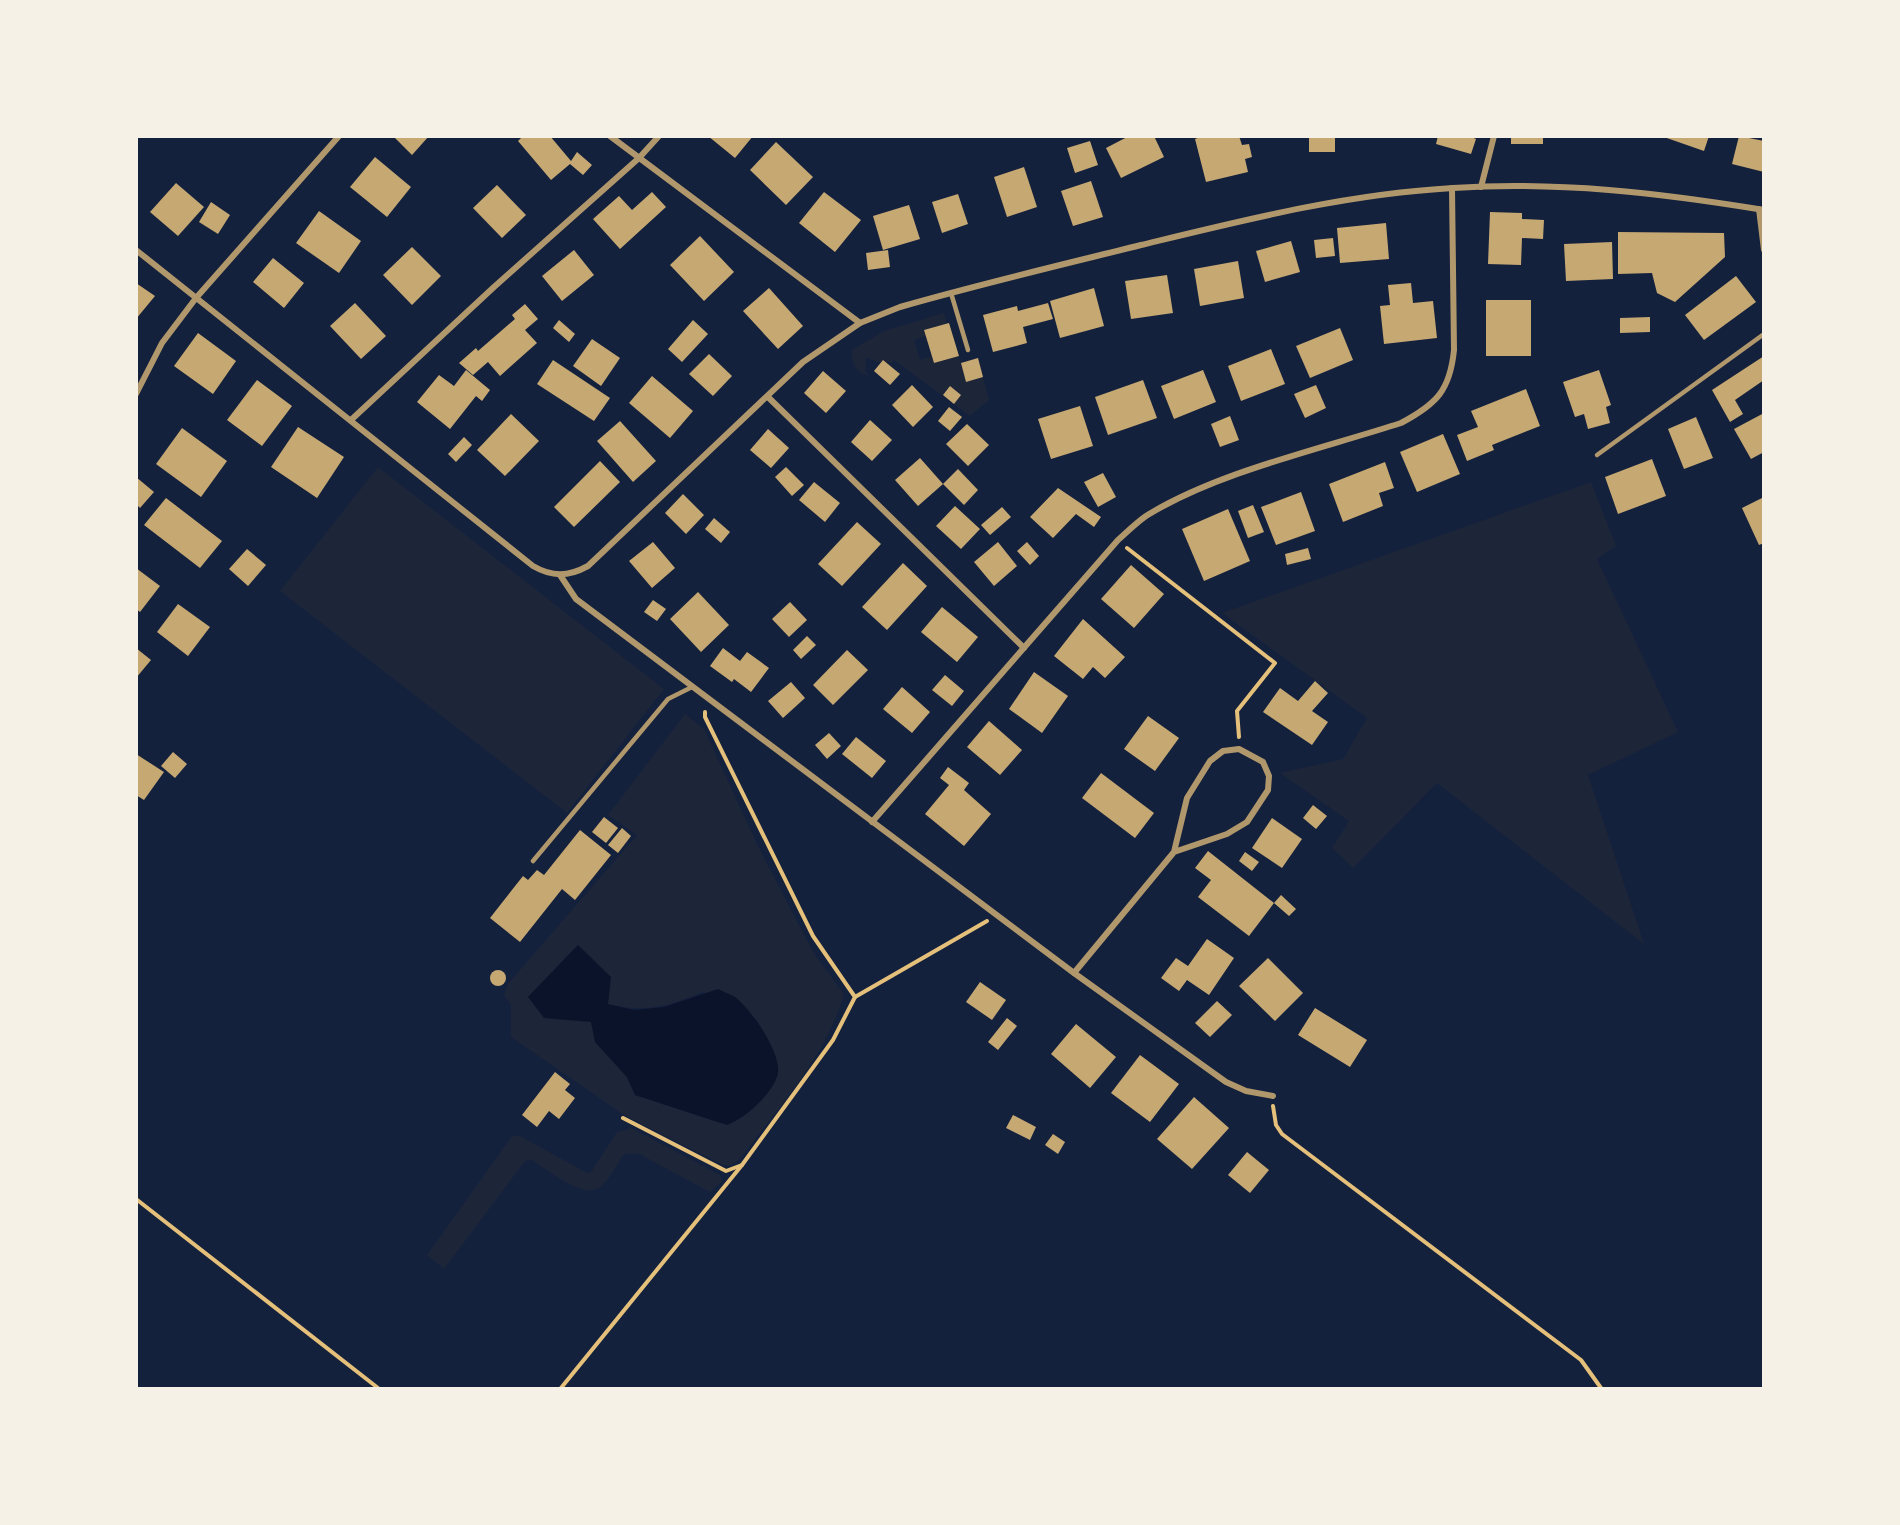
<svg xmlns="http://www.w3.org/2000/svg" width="1900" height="1525" viewBox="0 0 1900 1525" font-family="'Playfair Display',serif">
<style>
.green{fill:#1d2539;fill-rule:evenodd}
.water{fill:#0b132b}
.building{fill:#c6a872}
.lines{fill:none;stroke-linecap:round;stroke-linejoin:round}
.path{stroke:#e5c07b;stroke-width:4}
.service{stroke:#b1986c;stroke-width:4.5}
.minor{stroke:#b1986c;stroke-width:6}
</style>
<rect width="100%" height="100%" fill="#14213d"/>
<!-- green -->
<g class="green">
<path d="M944 313 947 324 926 336 914 340 920 360 932 356 934 363 959 356 966 382 983 377 989 400 970 416 894 360 892 363 877 362 866 357 865 371 869 376C855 371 851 364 852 350L884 331Z"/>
<path d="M378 467 664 689 567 813 280 591Z"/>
<path d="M1591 482 1616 546 1597 559 1678 732 1588 775 1644 944 1437 783 1353 868 1332 848 1349 821 1280 773 1343 759 1367 718 1222 613Z"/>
<path d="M685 714 704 729 757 844 801 929 815 955 844 994C826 1057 777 1109 739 1160L732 1165H723L624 1115 511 1037V1004L504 996 507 985 637 835 608 815ZM578 945 607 1004C647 1013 666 1007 703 992L757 1020 770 1044 778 1068C767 1092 753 1115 727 1125L635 1095 627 1077 595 1042 591 1022 528 997Z"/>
<path d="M631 1128 720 1175 722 1181 710 1192 639 1154H624C617 1164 609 1181 599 1188 583 1199 546 1169 532 1160L525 1161 444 1269 427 1255 512 1136H520L587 1173 591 1172 617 1132Z"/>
</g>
<!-- water -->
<path class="water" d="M578 945 611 977 608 1004 634 1010 664 1007 718 989C723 992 730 994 735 997 751 1009 785 1057 777 1077 770 1096 745 1118 727 1125L635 1095 627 1077 595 1042 591 1022 544 1018 528 997Z"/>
<!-- building -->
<g class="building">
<path d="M393 136H429L412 155Z"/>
<path d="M523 136H550L571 161 577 152 592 165 583 175 570 164 551 180 518 141Z"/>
<path d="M708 136H753L735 158Z"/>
<path d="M1129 136H1154L1164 157 1121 178 1106 148Z"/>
<path d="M1203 136H1239L1242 145 1249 144 1252 157 1245 159 1248 172 1206 182 1195 139Z"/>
<rect x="1309" y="136" width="26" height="16"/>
<path d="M1438 136H1469L1476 139 1471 154 1436 144Z"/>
<rect x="1511" y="136" width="32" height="8"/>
<path d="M1661 136H1709L1704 151Z"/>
<path d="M1739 136 1764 141V172L1732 164Z"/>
<path d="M1090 141 1098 165 1075 173 1067 148Z"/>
<path d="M776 142 813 177 786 205 750 170Z"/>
<path d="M375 157 411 187 387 217 350 187Z"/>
<path d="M1024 167 1037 207 1007 217 994 177Z"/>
<path d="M1091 181 1103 217 1073 226 1061 191Z"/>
<path d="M176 183 204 207 178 236 150 212Z"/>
<path d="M497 185 526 215 502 238 473 208Z"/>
<path d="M652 192 666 207 620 249 593 219 619 196 632 210Z"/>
<path d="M824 192 861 220 835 252 799 223Z"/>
<path d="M958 194 968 224 942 233 932 202Z"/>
<path d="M211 202 230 215 218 234 199 222Z"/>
<path d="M909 205 920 239 883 250 873 216Z"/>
<path d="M319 211 361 241 339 273 296 243Z"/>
<path d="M1490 212 1522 213V219L1544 220 1543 239 1522 238 1521 265 1488 264Z"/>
<path d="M1386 223 1389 259 1340 263 1337 228Z"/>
<path d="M1618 232 1724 233 1725 257 1675 302 1657 293 1652 273 1618 274Z"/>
<path d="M700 236 734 272 704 301 670 265Z"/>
<path d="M1333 238 1335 256 1316 258 1314 240Z"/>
<path d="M1291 241 1300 272 1265 282 1256 251Z"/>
<path d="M1612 242 1613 279 1566 281 1564 244Z"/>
<path d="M412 247 441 276 412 305 383 275Z"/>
<path d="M574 250 594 275 562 301 542 276Z"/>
<path d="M888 250 890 267 868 270 866 253Z"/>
<path d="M273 258 304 283 284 308 253 282Z"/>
<path d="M1238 261 1244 298 1200 306 1194 269Z"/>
<path d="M1167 275 1173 313 1131 319 1125 281Z"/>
<path d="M1736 276 1756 302 1704 340 1685 315Z"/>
<path d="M136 283 155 296 136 319Z"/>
<path d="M1411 283 1413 303 1433 301 1437 338 1384 344 1380 306 1390 305 1388 285Z"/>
<path d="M769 288 803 326 778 349 743 311Z"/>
<path d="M1094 288 1104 326 1060 338 1050 301Z"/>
<rect x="1486" y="300" width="45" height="56"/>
<path d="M355 303 386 336 361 359 330 326Z"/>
<path d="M1048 303 1053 319 1023 327 1027 343 993 352 983 315 1017 306 1018 311Z"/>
<path d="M525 304 538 319 525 330 537 343 500 376 488 362 473 375 459 363 476 348 478 351 515 319 512 315Z"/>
<path d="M1650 317V332L1620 333V318Z"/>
<path d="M559 320 575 334 569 342 553 328Z"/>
<path d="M693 320 708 334 682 362 668 349Z"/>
<path d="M949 323 959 356 934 363 924 330Z"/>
<path d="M1340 328 1353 360 1310 378 1296 346Z"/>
<path d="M198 333 236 361 213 394 174 366Z"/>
<path d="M592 339 620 358 601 386 573 366Z"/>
<path d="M1271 349 1285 384 1241 401 1228 366Z"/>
<path d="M709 354 732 376 713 396 689 374Z"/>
<path d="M1764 356V380L1735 400 1743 414 1730 422 1712 390Z"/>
<path d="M978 358 983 377 966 382 961 363Z"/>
<path d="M553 360 610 398 594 421 537 384Z"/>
<path d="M883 360 900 374 890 385 874 371Z"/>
<path d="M466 370 490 390 482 401 476 396 450 429 417 402 439 375 454 386Z"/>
<path d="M1203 370 1216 402 1174 419 1161 386Z"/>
<path d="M1599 370 1611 405 1606 407 1610 423 1588 429 1584 414 1575 417 1563 382Z"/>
<path d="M823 371 846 391 826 413 804 393Z"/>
<path d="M652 376 693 411 670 438 629 403Z"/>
<path d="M257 380 292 406 262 446 227 420Z"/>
<path d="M1143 380 1157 418 1108 435 1095 397Z"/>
<path d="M912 385 933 407 913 427 892 405Z"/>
<path d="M1316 385 1326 408 1305 418 1294 394Z"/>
<path d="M950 386 961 395 954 404 943 395Z"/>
<path d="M1526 389 1540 426 1492 445 1494 450 1467 461 1457 435 1478 427 1471 411Z"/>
<path d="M1080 406 1093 446 1051 459 1038 419Z"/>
<path d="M949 407 962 417 950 431 938 421Z"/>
<path d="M1764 413V452L1751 459 1734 429Z"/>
<path d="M511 414 539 441 505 476 477 450Z"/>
<path d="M1230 416 1239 440 1220 447 1211 424Z"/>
<path d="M1696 417 1713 458 1684 469 1668 429Z"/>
<path d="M870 420 892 440 872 461 851 442Z"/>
<path d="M620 421 656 461 633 482 597 441Z"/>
<path d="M967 424 989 445 968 466 946 444Z"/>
<path d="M298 427 344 457 317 498 271 467Z"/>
<path d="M182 428 227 461 201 497 156 464Z"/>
<path d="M768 429 789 448 771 468 750 450Z"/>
<path d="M1443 434 1460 474 1417 492 1400 452Z"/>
<path d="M464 437 472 445 456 462 448 454Z"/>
<path d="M920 458 943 484 918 506 895 480Z"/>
<path d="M1652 459 1666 496 1618 514 1605 477Z"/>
<path d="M600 461 620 482 574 527 554 507Z"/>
<path d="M1385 462 1394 488 1379 493 1383 506 1343 522 1329 484Z"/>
<path d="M786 467 804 485 792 496 775 477Z"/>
<path d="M958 469 978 490 964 505 943 484Z"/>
<path d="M1103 473 1116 497 1098 507 1084 482Z"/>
<path d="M136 477 154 492 140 508 136 504Z"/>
<path d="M814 482 840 503 825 522 799 500Z"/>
<path d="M1058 488 1101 517 1094 527 1076 514 1053 538 1030 517Z"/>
<path d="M1301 492 1315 531 1276 545 1261 507Z"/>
<path d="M683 494 704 515 686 534 665 513Z"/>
<path d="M1764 497V543L1759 545 1742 508Z"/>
<path d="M166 498 222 541 200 568 144 525Z"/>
<path d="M1253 505 1264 532 1248 538 1238 511Z"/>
<path d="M955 506 980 529 961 549 936 526Z"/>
<path d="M1002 507 1011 517 990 535 981 525Z"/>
<path d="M1228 509 1250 561 1204 581 1182 529Z"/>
<path d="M714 518 730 532 721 543 705 529Z"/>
<path d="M857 522 881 544 842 586 818 564Z"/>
<path d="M653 542 675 568 652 588 629 561Z"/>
<path d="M998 542 1017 566 994 586 974 562Z"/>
<path d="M1027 542 1039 556 1030 565 1017 551Z"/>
<path d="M1308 548 1311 559 1287 565 1285 554Z"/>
<path d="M247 549 266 565 248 586 229 569Z"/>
<path d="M903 563 927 586 887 630 862 607Z"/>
<path d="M1131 565 1164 594 1134 628 1101 599Z"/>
<path d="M136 568 160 586 140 612 136 609Z"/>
<path d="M698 592 729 625 701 652 670 619Z"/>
<path d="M653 600 666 609 657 621 644 612Z"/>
<path d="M790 602 807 620 789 637 772 619Z"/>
<path d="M178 604 210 627 188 656 157 632Z"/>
<path d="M942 607 978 637 957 662 921 632Z"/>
<path d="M1083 619 1125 657 1105 678 1093 667 1083 679 1054 656Z"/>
<path d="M807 636 816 645 801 659 793 650Z"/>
<path d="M136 648 151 660 136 678Z"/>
<path d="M723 648 740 661 747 652 769 668 751 692 734 679 732 682 710 666Z"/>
<path d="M847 650 868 670 833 705 813 685Z"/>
<path d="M1034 672 1068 696 1042 733 1009 709Z"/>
<path d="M945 675 964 691 952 706 932 690Z"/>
<path d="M1315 681 1328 693 1312 711 1328 722 1312 745 1263 712 1280 688 1298 701Z"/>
<path d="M791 682 805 698 783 718 768 701Z"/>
<path d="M902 687 930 712 912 733 883 709Z"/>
<path d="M1148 716 1179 738 1155 771 1124 749Z"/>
<path d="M989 721 1022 750 1000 775 967 747Z"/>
<path d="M829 733 841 746 827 759 815 745Z"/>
<path d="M856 737 886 761 872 778 842 754Z"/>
<path d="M173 752 187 764 175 778 161 766Z"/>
<path d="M136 754 164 772 144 800 136 795Z"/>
<path d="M948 767 969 783 964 790 991 814 964 846 925 814 949 785 940 778Z"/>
<path d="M1101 773 1154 813 1135 838 1082 798Z"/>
<path d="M1313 805 1327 816 1316 829 1303 818Z"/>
<path d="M604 817 618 828 606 843 592 832Z"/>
<path d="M1272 818 1302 839 1282 868 1252 848Z"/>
<path d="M622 828 631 836 618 853 608 845Z"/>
<path d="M580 830 611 855 575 900 562 889 520 942 490 918 523 876 528 880 537 870 544 875Z"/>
<path d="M1208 851 1274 903 1281 895 1296 909 1289 916 1274 903 1249 936 1198 897 1211 880 1195 868Z"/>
<path d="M1245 852 1259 862 1252 871 1239 861Z"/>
<path d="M1207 939 1234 958 1209 995 1187 980 1179 991 1161 978 1176 958 1188 966Z"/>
<path d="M1268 958 1303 993 1275 1021 1239 986Z"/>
<circle cx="498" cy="978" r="8"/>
<path d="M980 982 1006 1000 992 1020 966 1002Z"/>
<path d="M1217 1001 1232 1015 1210 1037 1195 1023Z"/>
<path d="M1315 1008 1367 1040 1350 1067 1298 1035Z"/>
<path d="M1007 1018 1017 1026 998 1050 988 1042Z"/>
<path d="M1076 1024 1116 1057 1090 1088 1051 1054Z"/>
<path d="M1140 1055 1179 1084 1150 1122 1111 1093Z"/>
<path d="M555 1072 570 1084 565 1090 575 1098 559 1119 549 1111 537 1127 522 1115Z"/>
<path d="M1194 1097 1229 1128 1192 1169 1157 1139Z"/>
<path d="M1013 1115 1036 1127 1030 1140 1006 1128Z"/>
<path d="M1053 1134 1065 1142 1058 1154 1045 1145Z"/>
<path d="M1247 1152 1269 1170 1250 1193 1228 1175Z"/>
</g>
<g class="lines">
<!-- path -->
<g class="path">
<path d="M1127 548 1275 663 1237 711 1239 737"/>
<path d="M855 997 987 921"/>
<path d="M1273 1106 1276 1125 1282 1134 1581 1360 1601 1388"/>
<path d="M623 1118 726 1171 742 1165 833 1040 855 997 813 936 705 717V712"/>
<path d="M136 1199 378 1388"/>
<path d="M561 1388 742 1165"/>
</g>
<!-- service -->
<g class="service">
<path d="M951 293 968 350"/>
<path d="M1597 455 1764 334"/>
<path d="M533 861 668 699 692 687"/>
</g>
<!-- minor -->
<g class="minor">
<path d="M610 136 860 323"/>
<path d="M1481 187 1494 136"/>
<path d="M1759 209 1764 250"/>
<path d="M136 250 533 566C552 577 568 577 588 566L803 362 860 323 900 307C980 284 1061 265 1141 245 1244 220 1346 194 1453 188 1558 181 1660 193 1764 210"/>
<path d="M136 394 162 343 196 298 339 136"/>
<path d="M768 397 1024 648"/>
<path d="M351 420 494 287 639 158 659 136"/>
<path d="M560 575 576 599 1074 973 1226 1082 1246 1091 1273 1096"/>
<path d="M872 822 1118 540C1127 532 1136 523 1146 516 1217 472 1321 449 1401 423 1437 404 1450 390 1454 350L1452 188"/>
<path d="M1074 973 1174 852 1227 834 1247 822 1268 790 1269 776 1263 762 1239 749 1223 751 1210 761 1187 798 1174 852"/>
</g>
</g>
<!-- border -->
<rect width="1900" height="1525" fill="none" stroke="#f6f1e7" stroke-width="276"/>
</svg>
